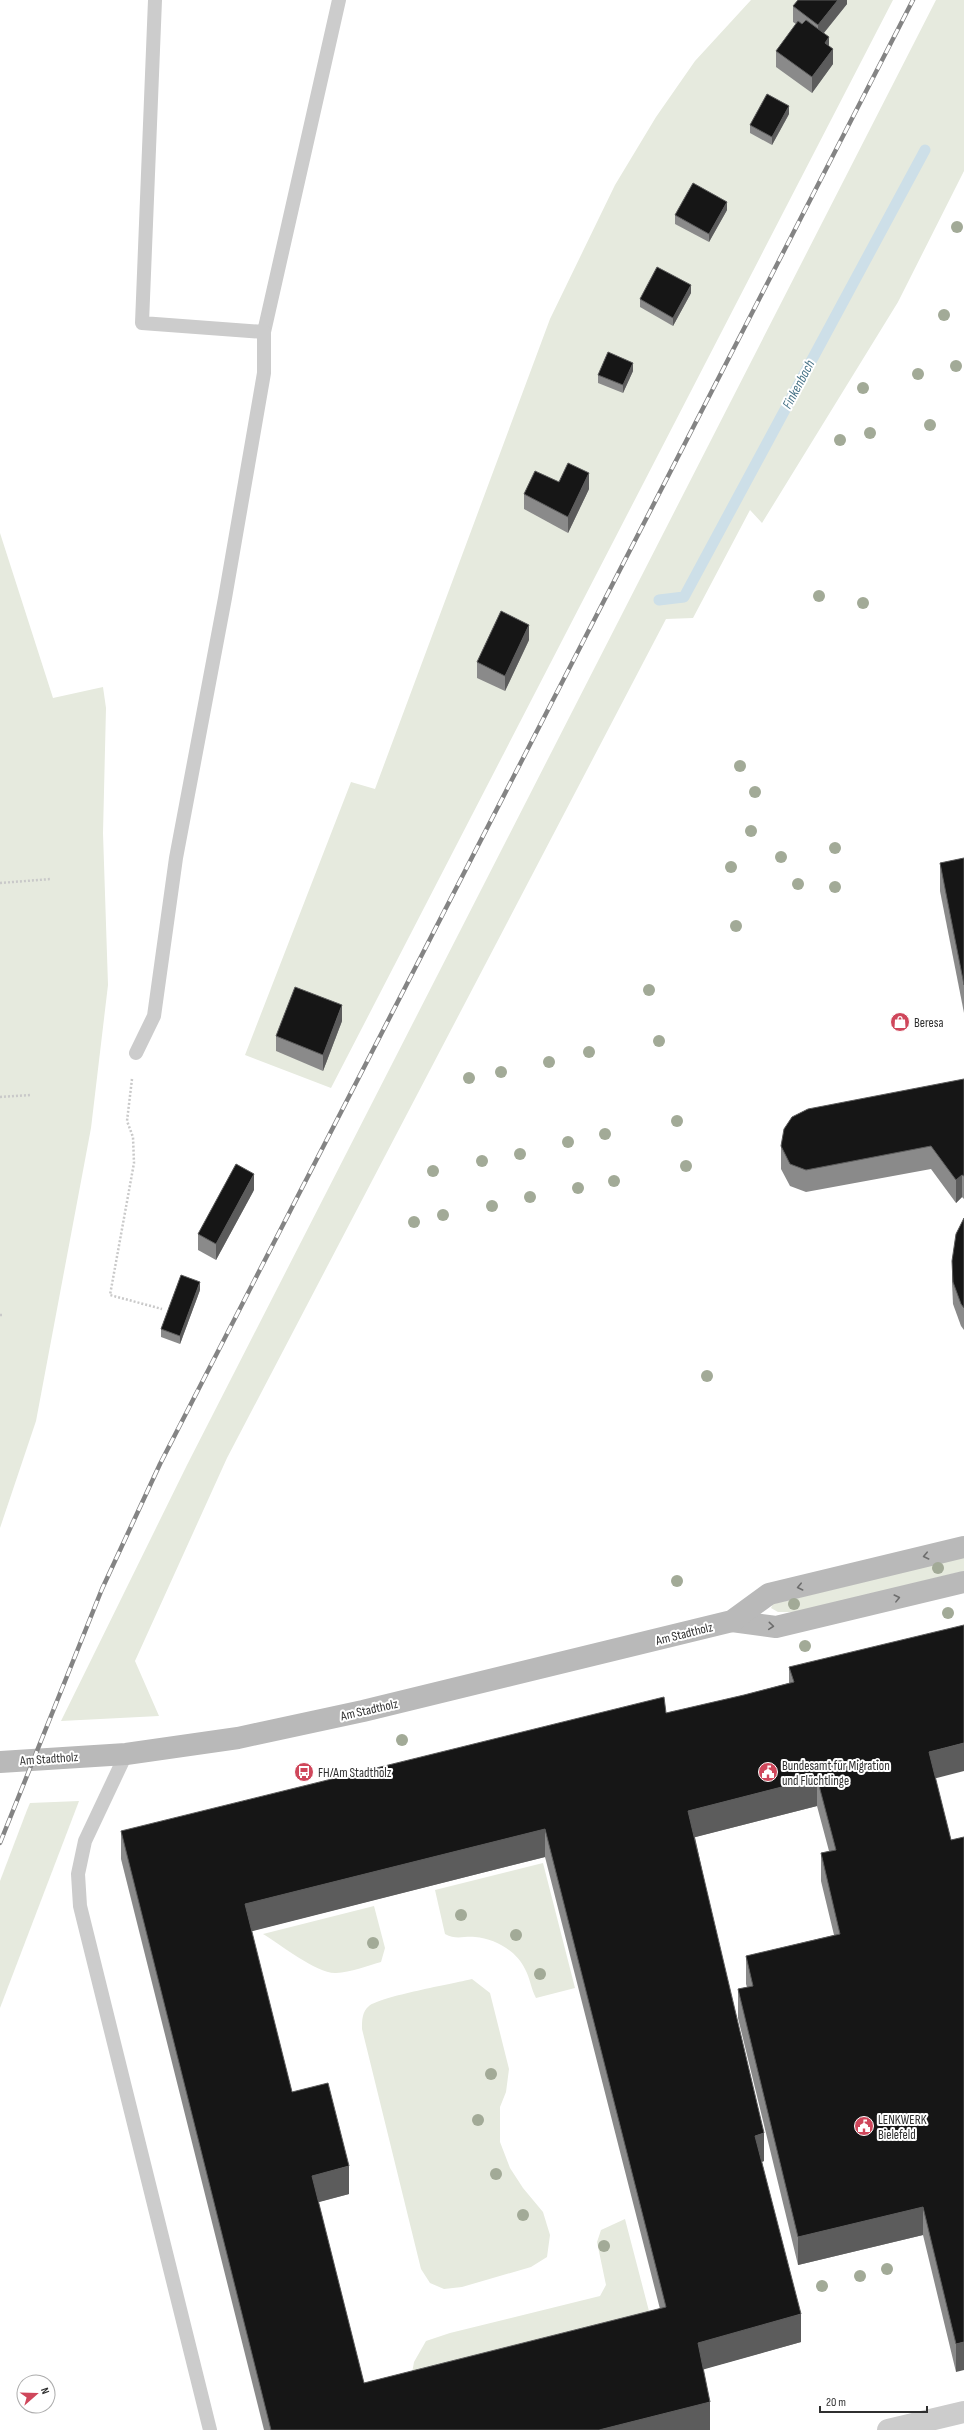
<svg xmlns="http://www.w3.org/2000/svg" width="964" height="2430" viewBox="0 0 964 2430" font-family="'Sofia Sans Condensed',sans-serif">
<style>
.green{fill:#e6eade}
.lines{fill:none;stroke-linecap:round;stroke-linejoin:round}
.stream{stroke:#cddfe8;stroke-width:11}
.path{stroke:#c9c9c9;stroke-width:2.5;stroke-dasharray:2 2;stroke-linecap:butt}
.lane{stroke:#ccc;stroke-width:14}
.street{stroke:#ccc;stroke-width:22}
.secondary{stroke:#b9b9b9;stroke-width:22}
.rail-casing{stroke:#848484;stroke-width:4.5}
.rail{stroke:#fff;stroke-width:3;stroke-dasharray:9;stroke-linecap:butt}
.tree{fill:#a2aa97}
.wall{fill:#8a8a8a;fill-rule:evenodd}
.shaded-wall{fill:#5c5c5c}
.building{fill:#161616;stroke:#5c5c5c;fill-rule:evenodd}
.oneway{stroke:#6d6d6d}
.labels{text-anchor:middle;stroke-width:4;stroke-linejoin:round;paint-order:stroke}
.poi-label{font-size:13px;fill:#2f2f2f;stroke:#fff;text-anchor:start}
.street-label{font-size:13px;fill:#2f2f2f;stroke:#fff}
.water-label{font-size:14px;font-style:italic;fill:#477387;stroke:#fff}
</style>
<rect width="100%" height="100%" fill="#fff"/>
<!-- green -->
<g class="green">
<path d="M751 0H893L331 1088 245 1055 351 782 375 789 550 319 615 185 656 117 695 61Z"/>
<path d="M936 0H964V171L898 302 762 523 750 510 693 618 666 619 227 1458 135 1661 159 1716 61 1721 187 1465Z"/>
<path d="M0 533 53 698 103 687 106 708 103 833 108 985 91 1128 36 1421 0 1528Z"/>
<path d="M964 1557V1571L797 1612H778L771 1608 773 1604Z"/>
<path d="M79 1801 0 2008V1881L27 1810 30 1803Z"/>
<path d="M543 1863 575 1988 536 1998C531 1989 530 1978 525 1969 516 1950 495 1939 475 1937 463 1936 456 1940 445 1934L435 1890Z"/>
<path d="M374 1906 385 1948 381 1962C367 1966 351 1972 336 1973 317 1974 280 1944 263 1934Z"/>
<path d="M472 1979 490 1993 509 2069 506 2092 500 2107V2142L510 2168 523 2188 543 2212 550 2235 547 2257 531 2267 462 2287 444 2289 430 2283 421 2269 362 2029C362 2020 362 2012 369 2006 382 1996 452 1984 472 1979Z"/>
<path d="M625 2219 650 2315 409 2390 414 2362 426 2341 450 2333 600 2296 606 2285 597 2242 601 2230Z"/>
</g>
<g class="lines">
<!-- stream -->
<path class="stream" d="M659 600 684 597 925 150"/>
<!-- path -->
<g class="path">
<path d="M0 883 51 879"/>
<path d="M132 1079 127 1121 133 1137 134 1163 110 1295 162 1309"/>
<path d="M0 1097 30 1095"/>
<path d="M0 1315H2"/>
</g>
<!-- lane -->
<g class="lane">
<path d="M155 0 142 323 264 332 339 0"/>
<path d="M136 1053 154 1016 176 858 225 598 264 373V332"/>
<path d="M126 1754 85 1841 78 1874 80 1906 210 2430"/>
</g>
<!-- street -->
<path class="street" d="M888 2430 964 2412"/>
<!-- secondary -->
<g class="secondary">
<path d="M732 1621 776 1627 964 1582"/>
<path d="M0 1762 126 1754 238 1738 363 1711 732 1621 769 1594 964 1547"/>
</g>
<defs>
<path id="rail" d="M0 1843 102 1589 160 1464 913 0"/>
</defs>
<!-- rail casing -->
<use href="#rail" class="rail-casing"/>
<!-- rail -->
<use href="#rail" class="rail"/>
</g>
<!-- trees -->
<g class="tree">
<circle cx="957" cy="227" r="6"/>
<circle cx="944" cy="315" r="6"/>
<circle cx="956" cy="366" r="6"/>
<circle cx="918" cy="374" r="6"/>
<circle cx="863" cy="388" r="6"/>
<circle cx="930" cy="425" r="6"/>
<circle cx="870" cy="433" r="6"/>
<circle cx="840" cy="440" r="6"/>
<circle cx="819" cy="596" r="6"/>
<circle cx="863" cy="603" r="6"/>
<circle cx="740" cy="766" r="6"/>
<circle cx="755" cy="792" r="6"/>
<circle cx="751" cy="831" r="6"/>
<circle cx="835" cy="848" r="6"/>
<circle cx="781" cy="857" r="6"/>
<circle cx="731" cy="867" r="6"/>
<circle cx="798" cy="884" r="6"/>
<circle cx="835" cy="887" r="6"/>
<circle cx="736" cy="926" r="6"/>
<circle cx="649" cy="990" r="6"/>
<circle cx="659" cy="1041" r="6"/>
<circle cx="589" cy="1052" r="6"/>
<circle cx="549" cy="1062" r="6"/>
<circle cx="501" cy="1072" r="6"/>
<circle cx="469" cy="1078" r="6"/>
<circle cx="677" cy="1121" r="6"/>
<circle cx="605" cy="1134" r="6"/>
<circle cx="568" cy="1142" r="6"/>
<circle cx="520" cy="1154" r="6"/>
<circle cx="482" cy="1161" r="6"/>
<circle cx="686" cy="1166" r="6"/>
<circle cx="433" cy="1171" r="6"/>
<circle cx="614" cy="1181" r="6"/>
<circle cx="578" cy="1188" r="6"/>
<circle cx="530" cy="1197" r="6"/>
<circle cx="492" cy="1206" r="6"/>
<circle cx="443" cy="1215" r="6"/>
<circle cx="414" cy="1222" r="6"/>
<circle cx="707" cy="1376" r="6"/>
<circle cx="938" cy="1568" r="6"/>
<circle cx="677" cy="1581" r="6"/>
<circle cx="794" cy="1604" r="6"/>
<circle cx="948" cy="1613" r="6"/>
<circle cx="805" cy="1646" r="6"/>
<circle cx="402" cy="1740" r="6"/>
<circle cx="461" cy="1915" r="6"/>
<circle cx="516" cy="1935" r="6"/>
<circle cx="373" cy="1943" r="6"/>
<circle cx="540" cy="1974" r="6"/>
<circle cx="491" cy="2074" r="6"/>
<circle cx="478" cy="2120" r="6"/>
<circle cx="496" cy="2174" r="6"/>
<circle cx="523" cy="2215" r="6"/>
<circle cx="604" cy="2246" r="6"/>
<circle cx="887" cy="2269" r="6"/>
<circle cx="860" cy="2276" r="6"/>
<circle cx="822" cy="2286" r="6"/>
</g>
<!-- wall -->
<g class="wall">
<path d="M847 0V4L824 33 829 46 833 64 812 93 776 67V51L796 24 793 22V6Z"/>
<path d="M789 114 772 145 750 133V125Z"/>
<path d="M727 210 709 242 675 224V215Z"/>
<path d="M691 293 673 326 640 307V299Z"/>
<path d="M633 371 623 393 598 383V375Z"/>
<path d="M589 489 568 533 524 509V494Z"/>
<path d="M529 640 505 691 477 678V662Z"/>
<path d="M964 858V1013L940 891V863Z"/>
<path d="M342 1021 323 1071 276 1051V1036Z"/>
<path d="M964 1079V1199L962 1197 956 1203 931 1169 806 1192 790 1186 781 1169V1146Z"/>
<path d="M254 1190 216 1260 198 1250V1234Z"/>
<path d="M964 1218V1330L961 1326 953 1304 952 1283V1261Z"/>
<path d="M200 1290 180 1344 161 1337V1329Z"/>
<path d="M789 1667 935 1778 951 1840 964 1837 956 2372 923 2235 798 2265 738 2018V1989L747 1987 746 1984V1956L834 1935 821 1881V1853L829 1851 817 1806 695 1837 764 2161 762 2162 801 2342 703 2369 710 2430H264L121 1859V1831L666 1713 744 1695 789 1683ZM545 1857 660 2309 364 2383 318 2202 349 2194 292 2092 251 1931Z"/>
</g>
<!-- shaded-wall -->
<g class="shaded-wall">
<path d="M838 0H847V4L818 40V25Z"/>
<path d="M829 37V53L825 43Z"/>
<path d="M833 49V64L812 93V77Z"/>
<path d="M789 106V114L772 145V137Z"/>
<path d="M727 202V210L709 242V234Z"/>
<path d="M691 285V293L673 326V318Z"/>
<path d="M633 363V371L623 393V385Z"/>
<path d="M589 473V489L568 533V517Z"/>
<path d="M529 625V640L505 691V676Z"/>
<path d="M342 1005V1021L323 1071V1055Z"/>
<path d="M254 1174V1190L216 1260V1244Z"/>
<path d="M962 1175V1197L956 1203V1180Z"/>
<path d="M200 1282V1290L180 1344V1336Z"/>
<path d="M964 1743V1771L929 1780V1752Z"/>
<path d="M817 1778V1806L688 1839V1811Z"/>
<path d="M545 1829V1857L245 1933V1904Z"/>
<path d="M764 2133V2161L755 2164V2136Z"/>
<path d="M349 2166V2194L312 2204V2176Z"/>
<path d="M923 2207V2235L798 2265V2237Z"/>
<path d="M801 2314V2342L698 2371V2343Z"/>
<path d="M964 2342V2370L956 2372V2344Z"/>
<path d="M710 2402V2430H599Z"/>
</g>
<!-- building -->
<g class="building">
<path d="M798 0H838L818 25 793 6Z"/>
<path d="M806 20 829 37 825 43 833 49 812 77 776 51 798 21 802 24Z"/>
<path d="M767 94 789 106 772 137 750 125Z"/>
<path d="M693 183 727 202 709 234 675 215Z"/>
<path d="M657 267 691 285 673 318 640 299Z"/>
<path d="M608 352 633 363 623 385 598 375Z"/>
<path d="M568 463 589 473 568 517 524 494 535 471 559 482Z"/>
<path d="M501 611 529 625 505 676 477 662Z"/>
<path d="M964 858V985L940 863Z"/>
<path d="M295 987 342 1005 323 1055 276 1036Z"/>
<path d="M964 1079V1176L962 1175 956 1180 931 1146 806 1170 790 1164 781 1146 784 1129 792 1117 808 1109Z"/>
<path d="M236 1164 254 1174 216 1244 198 1234Z"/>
<path d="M964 1218V1308L961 1304 953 1282 952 1261 956 1234Z"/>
<path d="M181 1275 200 1282 180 1336 161 1329Z"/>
<path d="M964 1625V1743L929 1752 951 1840 964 1837V2342L956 2344 923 2207 798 2237 738 1989 753 1986 746 1956 840 1934 821 1853 836 1850 817 1778 688 1811 764 2133 755 2136 801 2314 698 2343 710 2402 599 2430H271L121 1831 664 1697 666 1713 744 1695 794 1682 789 1667ZM545 1829 666 2307 364 2383 312 2176 349 2166 328 2083 292 2092 245 1904Z"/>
</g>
<!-- one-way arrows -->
<defs><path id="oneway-chevron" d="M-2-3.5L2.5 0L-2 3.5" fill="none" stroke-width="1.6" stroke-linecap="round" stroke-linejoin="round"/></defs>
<g class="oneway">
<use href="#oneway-chevron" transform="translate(926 1556) rotate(167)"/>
<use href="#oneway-chevron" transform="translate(800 1587) rotate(167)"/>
<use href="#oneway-chevron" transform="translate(897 1598) rotate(-14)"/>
<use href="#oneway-chevron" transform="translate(771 1626) rotate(5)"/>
</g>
<!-- icons -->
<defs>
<symbol id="shop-disc" viewBox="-11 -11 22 22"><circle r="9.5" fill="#cf475b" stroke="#fff"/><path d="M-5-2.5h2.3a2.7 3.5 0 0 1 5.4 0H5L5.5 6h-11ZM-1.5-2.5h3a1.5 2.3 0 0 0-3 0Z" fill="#fff"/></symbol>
<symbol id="bus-disc" viewBox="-11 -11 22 22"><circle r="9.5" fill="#cf475b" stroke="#fff"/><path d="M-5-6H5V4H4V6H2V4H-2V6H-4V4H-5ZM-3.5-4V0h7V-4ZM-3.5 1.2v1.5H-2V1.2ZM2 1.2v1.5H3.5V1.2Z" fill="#fff"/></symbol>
<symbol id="civic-disc" viewBox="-11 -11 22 22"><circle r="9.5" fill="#cf475b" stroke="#fff"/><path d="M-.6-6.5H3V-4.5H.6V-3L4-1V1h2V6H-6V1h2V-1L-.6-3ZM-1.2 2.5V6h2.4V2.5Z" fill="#fff"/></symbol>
</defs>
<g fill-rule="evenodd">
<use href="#shop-disc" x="889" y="1011" width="22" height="22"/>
<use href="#bus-disc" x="293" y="1761" width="22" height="22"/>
<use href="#civic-disc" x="757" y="1761" width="22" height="22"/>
<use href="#civic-disc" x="853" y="2115" width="22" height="22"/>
</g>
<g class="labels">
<!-- poi labels -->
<g class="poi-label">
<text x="914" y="1027">Beresa</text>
<text x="782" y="1770">Bundesamt für Migration<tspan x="782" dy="15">und Flüchtlinge</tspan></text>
<text x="318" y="1777">FH/Am Stadtholz</text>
<text x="878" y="2124">LENKWERK<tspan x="878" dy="15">Bielefeld</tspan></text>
</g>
<!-- street labels -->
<g class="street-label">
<text transform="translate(684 1633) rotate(-14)" y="5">Am Stadtholz</text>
<text transform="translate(369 1709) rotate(-13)" y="5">Am Stadtholz</text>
<text transform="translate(49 1758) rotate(-4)" y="5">Am Stadtholz</text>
</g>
<!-- water labels -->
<g class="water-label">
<text transform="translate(798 384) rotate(-62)" y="5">Finkenbach</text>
</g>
</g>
<!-- north arrow -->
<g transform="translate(36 2394) rotate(70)"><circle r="19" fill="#ffffff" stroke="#acacac"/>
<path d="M0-3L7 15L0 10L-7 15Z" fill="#cf475b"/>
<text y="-6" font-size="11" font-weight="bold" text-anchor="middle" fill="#2f2f2f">N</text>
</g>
<!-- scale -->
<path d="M820 2406v6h107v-6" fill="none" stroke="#2f2f2f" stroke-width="2"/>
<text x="826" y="2406" font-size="12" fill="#2f2f2f" stroke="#ffffff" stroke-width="3" paint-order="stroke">20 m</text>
</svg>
